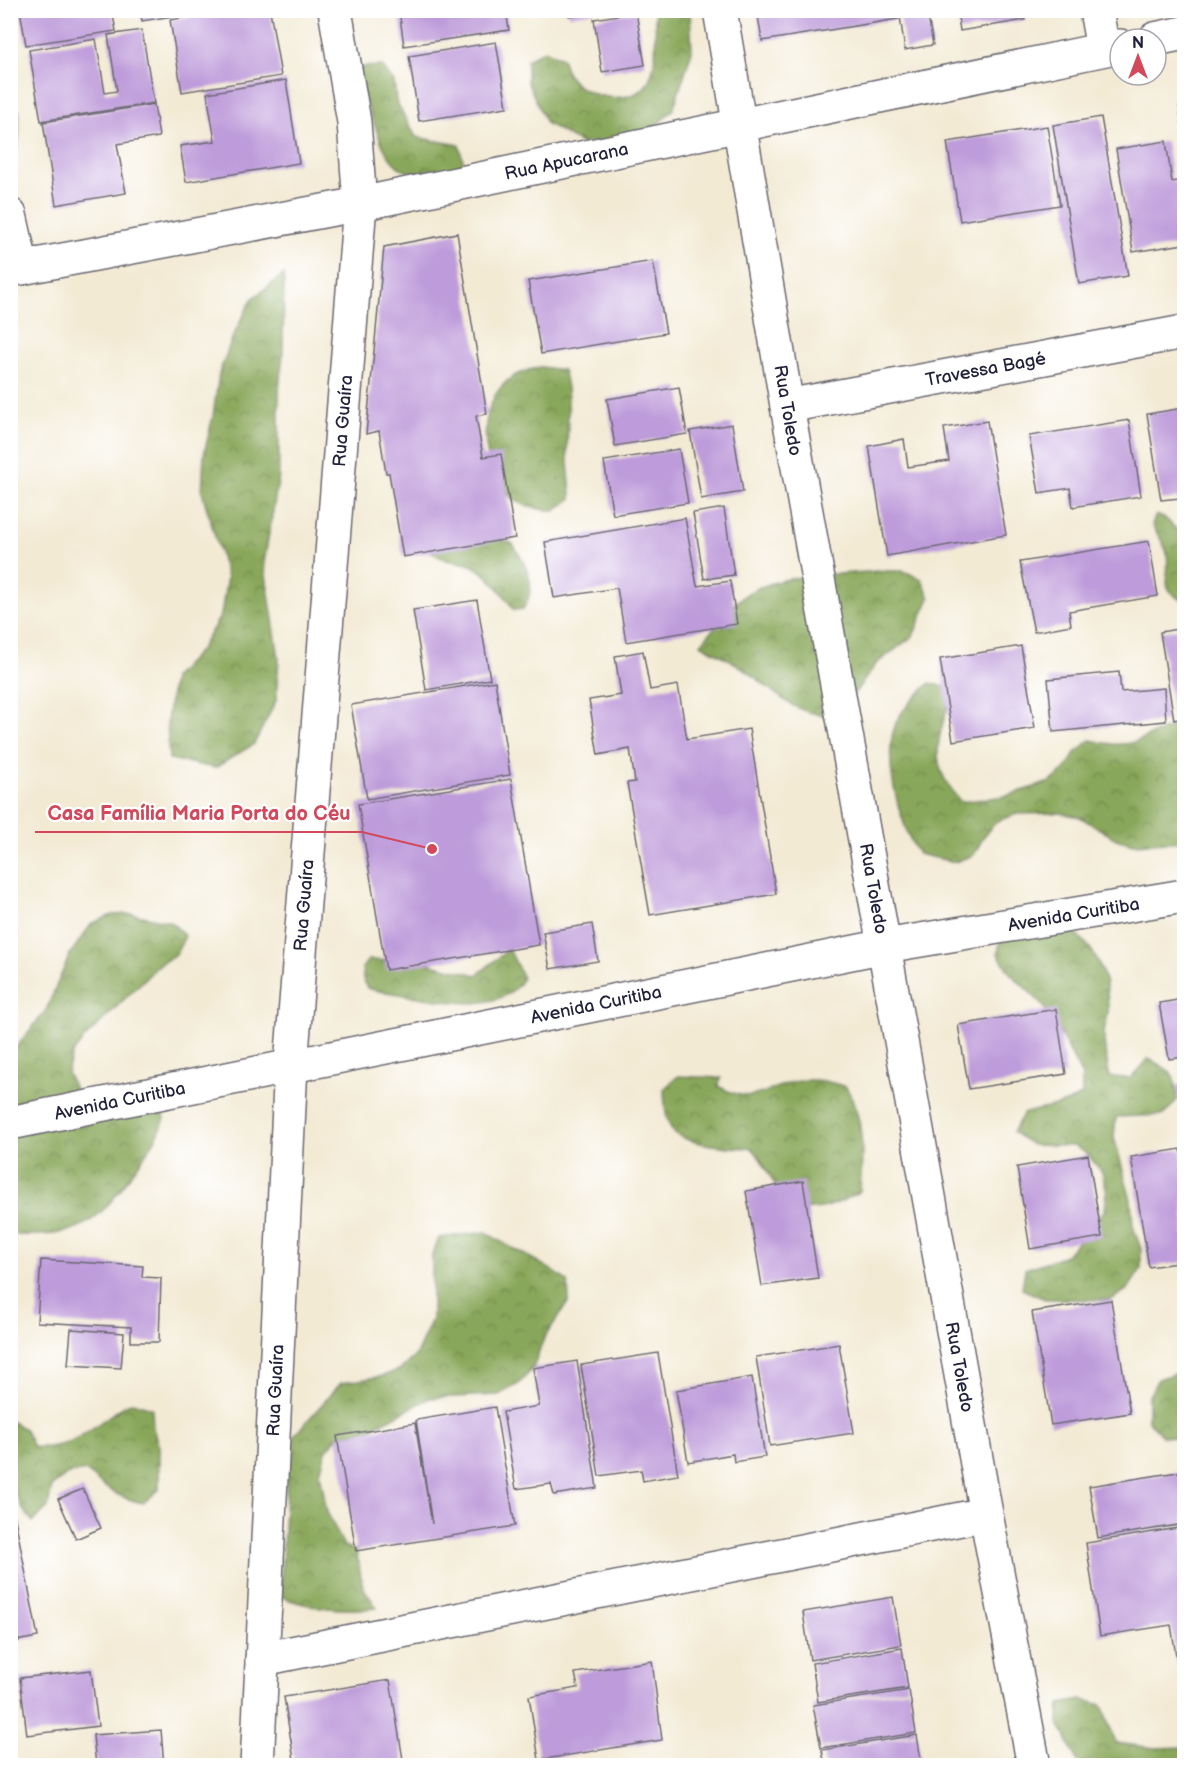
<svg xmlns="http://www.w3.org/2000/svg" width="1195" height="1776" viewBox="0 0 1195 1776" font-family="'Balsamiq Sans',sans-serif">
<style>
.forest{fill:url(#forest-crowns);stroke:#56644a;stroke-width:1.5}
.building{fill:#be9bda}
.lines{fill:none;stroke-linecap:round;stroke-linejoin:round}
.minor-casing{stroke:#6b6871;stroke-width:36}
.minor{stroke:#fff;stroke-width:33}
.labels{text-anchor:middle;stroke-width:4.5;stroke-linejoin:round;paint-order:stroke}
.street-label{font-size:18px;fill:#22223b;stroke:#fff}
.leader{fill:none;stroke:#d1495b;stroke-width:2}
.callout-dot{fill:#d1495b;stroke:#fff;stroke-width:2}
.callout-label{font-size:20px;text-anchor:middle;font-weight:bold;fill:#d1495b;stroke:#fff;stroke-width:4.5;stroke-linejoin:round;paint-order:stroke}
</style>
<defs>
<pattern id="forest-crowns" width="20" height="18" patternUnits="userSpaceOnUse" patternTransform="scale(1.5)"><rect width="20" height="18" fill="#89a75a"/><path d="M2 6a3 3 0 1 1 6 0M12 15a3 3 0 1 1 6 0" fill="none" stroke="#70884c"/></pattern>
</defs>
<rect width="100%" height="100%" fill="#fff"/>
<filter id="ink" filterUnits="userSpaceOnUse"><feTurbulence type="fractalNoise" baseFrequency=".0167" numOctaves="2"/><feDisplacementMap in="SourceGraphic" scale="12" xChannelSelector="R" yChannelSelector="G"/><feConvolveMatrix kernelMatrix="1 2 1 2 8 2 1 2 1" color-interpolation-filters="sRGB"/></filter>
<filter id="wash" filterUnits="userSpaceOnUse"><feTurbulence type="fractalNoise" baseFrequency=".008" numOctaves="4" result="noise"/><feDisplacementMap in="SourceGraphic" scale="24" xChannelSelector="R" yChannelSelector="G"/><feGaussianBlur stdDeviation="1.35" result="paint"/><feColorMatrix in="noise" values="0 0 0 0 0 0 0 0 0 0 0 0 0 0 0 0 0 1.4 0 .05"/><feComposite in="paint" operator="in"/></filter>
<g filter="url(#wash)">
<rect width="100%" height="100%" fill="#f3ead4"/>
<!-- forest -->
<g class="forest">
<path d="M655 11H690L692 51 673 110 644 136 582 144 546 123 527 81V60L544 50 562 58C564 64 566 71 569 76 582 98 631 107 647 84 659 64 655 33 655 11Z"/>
<path d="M382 66 394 82 396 101 416 137 459 145 464 164C375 199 387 134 354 78L362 67Z"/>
<path d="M11 105 19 111C19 129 21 146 11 162Z"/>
<path d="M284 274 283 353 279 391V476L264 562 279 658 276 701 254 744 215 768 169 759 167 721 173 678 200 650 221 615 227 577 202 492 204 454 213 416 219 374 233 336 252 299Z"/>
<path d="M541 367 563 370C573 403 565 429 568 462 569 475 571 486 571 499L555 511C542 509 526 508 515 500 482 475 474 414 504 384 515 373 527 370 541 367Z"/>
<path d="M1156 515 1166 519 1184 537V602C1157 587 1171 577 1167 554 1165 543 1156 534 1152 524Z"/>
<path d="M497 539 512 543C526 564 539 586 523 609L514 610C505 596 490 576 475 567 460 559 450 566 430 551Z"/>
<path d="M877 571H904L922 579 930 598 913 636 876 664 838 716C792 716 780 695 745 670 732 660 715 653 701 644 713 630 724 614 738 601 770 571 836 576 877 571Z"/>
<path d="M930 683 952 689C941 737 923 760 961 802L1006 796 1050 782 1066 769 1075 753 1090 740C1105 743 1119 747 1134 742 1152 736 1164 726 1184 726V841L1133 844 1116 839 1080 817 1060 813 1017 814 997 821 984 836 974 855 955 862 918 854C899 823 879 751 899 717 907 704 919 693 930 683Z"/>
<path d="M132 914 171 922 185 936 176 954 160 964 84 1039 72 1054 67 1073 78 1095 156 1098 165 1118C159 1137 148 1150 137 1166 100 1220 85 1238 16 1235L11 1230V1054L46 1010 70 954 92 923 112 915Z"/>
<path d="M1065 926C1096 945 1109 975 1108 1012 1107 1020 1104 1027 1104 1035 1104 1049 1107 1063 1110 1077L1131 1078 1148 1059C1170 1068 1177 1075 1177 1100L1164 1115 1116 1117 1114 1137 1131 1200 1133 1226 1141 1249V1269L1128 1289 1111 1300 1045 1299 1022 1289 1025 1269 1066 1255 1105 1210 1107 1191 1102 1172 1088 1155 1075 1146 1032 1145 1013 1132 1023 1114C1047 1106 1060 1109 1082 1095V1076L1052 1018 1040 1002 1010 973 998 954 1001 935Z"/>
<path d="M509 949 523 978C501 1018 435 999 399 994 388 992 378 992 367 988L363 979 362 968 368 960 423 962 477 975Z"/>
<path d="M678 1076 721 1078 718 1086C757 1108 763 1087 799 1081 816 1078 831 1082 846 1087 865 1118 863 1156 860 1191 838 1205 803 1221 783 1196 770 1181 766 1163 752 1148 734 1148 685 1145 673 1131 664 1119 665 1103 664 1089Z"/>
<path d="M486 1232C513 1251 543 1261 568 1282L569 1301 544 1338 533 1368 519 1384 498 1395 430 1398 372 1428 338 1436 326 1451 320 1473 327 1512 344 1546 356 1551 363 1587 377 1608C346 1611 309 1609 280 1596L289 1441 341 1383 383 1376 401 1369 416 1355 432 1319V1255L439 1238Z"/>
<path d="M1184 1339V1439L1162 1436 1148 1421V1398L1158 1379 1178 1373Z"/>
<path d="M132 1402 152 1408 153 1428 159 1447V1490L143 1503C119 1498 104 1488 86 1471L68 1474 52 1486 48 1507 33 1522C4 1490 10 1461 11 1421L25 1429 33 1447C78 1451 94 1421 132 1402Z"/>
<path d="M1082 1700 1102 1705 1116 1743 1155 1748 1184 1747V1765H1079L1059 1723 1060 1704Z"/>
</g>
<g id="blocks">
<!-- building -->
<g class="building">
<path d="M20 10H112L116 31 26 45Z"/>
<path d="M140 10H198V12L142 21Z"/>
<path d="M226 10H270L281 76 182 92 170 20Z"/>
<path d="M399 10H506L509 30 404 46Z"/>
<path d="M568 10H593V12L569 16Z"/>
<path d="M757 10H897L898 19 762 41Z"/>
<path d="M899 10H927L933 45 905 50Z"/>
<path d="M957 10H1023L1025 20 960 31Z"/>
<path d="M636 12 645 65 602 72 594 19Z"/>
<path d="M142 30 154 103 41 121 29 50 96 39 105 93 117 91 108 35Z"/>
<path d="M496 42 507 107 419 121 409 56Z"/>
<path d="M286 80 299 163 186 182 180 146 215 141 207 93Z"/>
<path d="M154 104 159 137 117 144 126 193 56 205 43 122Z"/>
<path d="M1184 105V133H1183L1179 106Z"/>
<path d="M1101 117 1128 276 1079 284 1053 125Z"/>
<path d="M1047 126 1060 205 960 221 947 142Z"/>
<path d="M1166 141 1172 182 1184 180V244L1133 252 1116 149Z"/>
<path d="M457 233 487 414 476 416 483 457 501 454 515 538 403 557 389 473H386L379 431 366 434 384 247Z"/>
<path d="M653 261 666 333 541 354 528 281Z"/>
<path d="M679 387 687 434 615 446 607 399Z"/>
<path d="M1184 408V518H1183L1180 498 1161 500 1147 414Z"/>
<path d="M1129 420 1141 496 1073 507 1070 488 1039 493 1029 436Z"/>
<path d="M987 421 1006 535 887 556 869 446 904 439 908 467 949 461 944 428Z"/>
<path d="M732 424 743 492 701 499 690 431Z"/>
<path d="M679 449 688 503 613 515 604 461Z"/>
<path d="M724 508 734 575 704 579 693 513Z"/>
<path d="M685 518 697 586 730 581 737 624 626 642 617 588 554 598 545 542Z"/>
<path d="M1149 541 1158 596 1069 611 1071 625 1034 632 1020 562Z"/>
<path d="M477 600 490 679 426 690 413 610Z"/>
<path d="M1184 628V718L1174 720 1160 632Z"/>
<path d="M1021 646 1035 728 953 741 940 659Z"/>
<path d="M643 651 650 690 678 685 687 739 749 729 776 894 650 915 627 783 635 782 630 749 598 755 589 700 621 695 615 656Z"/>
<path d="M1119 672 1121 692 1164 688 1166 721 1053 732 1048 679Z"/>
<path d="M495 681 510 775 367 799 351 705Z"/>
<path d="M511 779 539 945 386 970 358 804Z"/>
<path d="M592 924 598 961 550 969 543 932Z"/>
<path d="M1184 999V1057L1169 1059 1159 1003Z"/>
<path d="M1056 1009 1066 1074 969 1089 958 1025Z"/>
<path d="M1184 1084V1125H1183L1177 1085Z"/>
<path d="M1181 1149 1184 1172V1262L1149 1267 1131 1157Z"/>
<path d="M1088 1155 1102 1237 1030 1249 1017 1167Z"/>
<path d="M803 1181 818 1278 762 1286 746 1191Z"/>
<path d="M41 1260 143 1266 142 1277 161 1278 159 1342H131V1327L37 1322Z"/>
<path d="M1111 1300 1130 1413 1051 1425 1032 1312Z"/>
<path d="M71 1329 124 1333 121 1368 68 1365Z"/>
<path d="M839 1344 854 1433 770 1446 756 1357Z"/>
<path d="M658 1353 678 1475 643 1481 641 1470 599 1476 581 1365Z"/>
<path d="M577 1361 597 1488 554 1495 551 1484 516 1489 503 1412 539 1406 533 1368Z"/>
<path d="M752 1377 765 1457 734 1462 733 1454 688 1462 676 1390Z"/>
<path d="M495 1407 515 1526 356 1551 337 1436 415 1423 432 1524 416 1420Z"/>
<path d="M1184 1471V1524L1098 1538 1089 1486Z"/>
<path d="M83 1489 101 1528 76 1539 58 1499Z"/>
<path d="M10 1492 38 1637 10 1642Z"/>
<path d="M1184 1527V1667L1178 1668 1171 1625 1100 1636 1086 1543Z"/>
<path d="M893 1597 901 1645 810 1660 803 1612Z"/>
<path d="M902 1648 908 1688 818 1702 812 1663Z"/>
<path d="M652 1661 662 1740 539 1760 529 1696 578 1688 575 1673Z"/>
<path d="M91 1670 98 1726 27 1735 20 1678Z"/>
<path d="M390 1680 404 1766H295L284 1697Z"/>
<path d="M909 1690 916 1733 821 1748 813 1705Z"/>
<path d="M161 1730 164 1766H96L93 1735Z"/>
<path d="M917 1735 922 1766H825L822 1750Z"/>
</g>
</g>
</g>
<g filter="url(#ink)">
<use href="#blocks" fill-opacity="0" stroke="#6b6871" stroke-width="1.5"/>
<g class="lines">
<defs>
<g id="minor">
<path id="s1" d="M720 10 787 406 986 1514 1034 1766"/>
<path d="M1096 10 1103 49"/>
<path d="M1155 39 1184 33"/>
<path d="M10 215 22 268"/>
<path id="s2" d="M10 270 360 204 1120 46"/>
<path id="s3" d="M787 406 1184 332"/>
<path id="s4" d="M10 1123 885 946 1184 896"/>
<path d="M262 1659 986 1514"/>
<path id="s5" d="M257 1766 291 1065 360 204 354 122 335 10"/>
</g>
</defs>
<!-- minor casing -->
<use href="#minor" class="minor-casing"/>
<!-- minor -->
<use href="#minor" class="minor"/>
</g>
</g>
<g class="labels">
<!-- street labels -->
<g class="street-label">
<text dy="6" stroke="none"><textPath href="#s2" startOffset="567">Rua Apucarana</textPath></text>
<text dy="6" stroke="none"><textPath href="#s3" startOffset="202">Travessa Bagé</textPath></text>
<text dy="6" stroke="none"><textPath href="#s1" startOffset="406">Rua Toledo</textPath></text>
<text dy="6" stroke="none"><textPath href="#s5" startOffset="1348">Rua Guaíra</textPath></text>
<text dy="6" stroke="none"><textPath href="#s1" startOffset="892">Rua Toledo</textPath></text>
<text dy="6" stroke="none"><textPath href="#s5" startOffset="862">Rua Guaíra</textPath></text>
<text dy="6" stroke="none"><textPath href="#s4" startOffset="1084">Avenida Curitiba</textPath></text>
<text dy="6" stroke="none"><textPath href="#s4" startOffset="598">Avenida Curitiba</textPath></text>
<text dy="6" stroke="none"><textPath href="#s4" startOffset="112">Avenida Curitiba</textPath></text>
<text dy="6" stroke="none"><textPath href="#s1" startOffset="1378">Rua Toledo</textPath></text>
<text dy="6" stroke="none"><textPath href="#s5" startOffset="376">Rua Guaíra</textPath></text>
</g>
</g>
<!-- callouts -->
<path class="leader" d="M432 849L362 832H35"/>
<circle class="callout-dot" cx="432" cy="849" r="6"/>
<g class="callout-label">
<text x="199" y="820">Casa Família Maria Porta do Céu</text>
</g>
<!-- margin -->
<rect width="1195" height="1776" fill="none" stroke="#fff" stroke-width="36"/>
<!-- north arrow -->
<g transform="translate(1138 57)"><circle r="28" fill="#ffffff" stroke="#a7a7b1" stroke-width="1.5"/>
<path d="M0-4.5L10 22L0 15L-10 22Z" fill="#d1495b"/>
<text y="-9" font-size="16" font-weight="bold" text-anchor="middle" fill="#22223b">N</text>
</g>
</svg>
